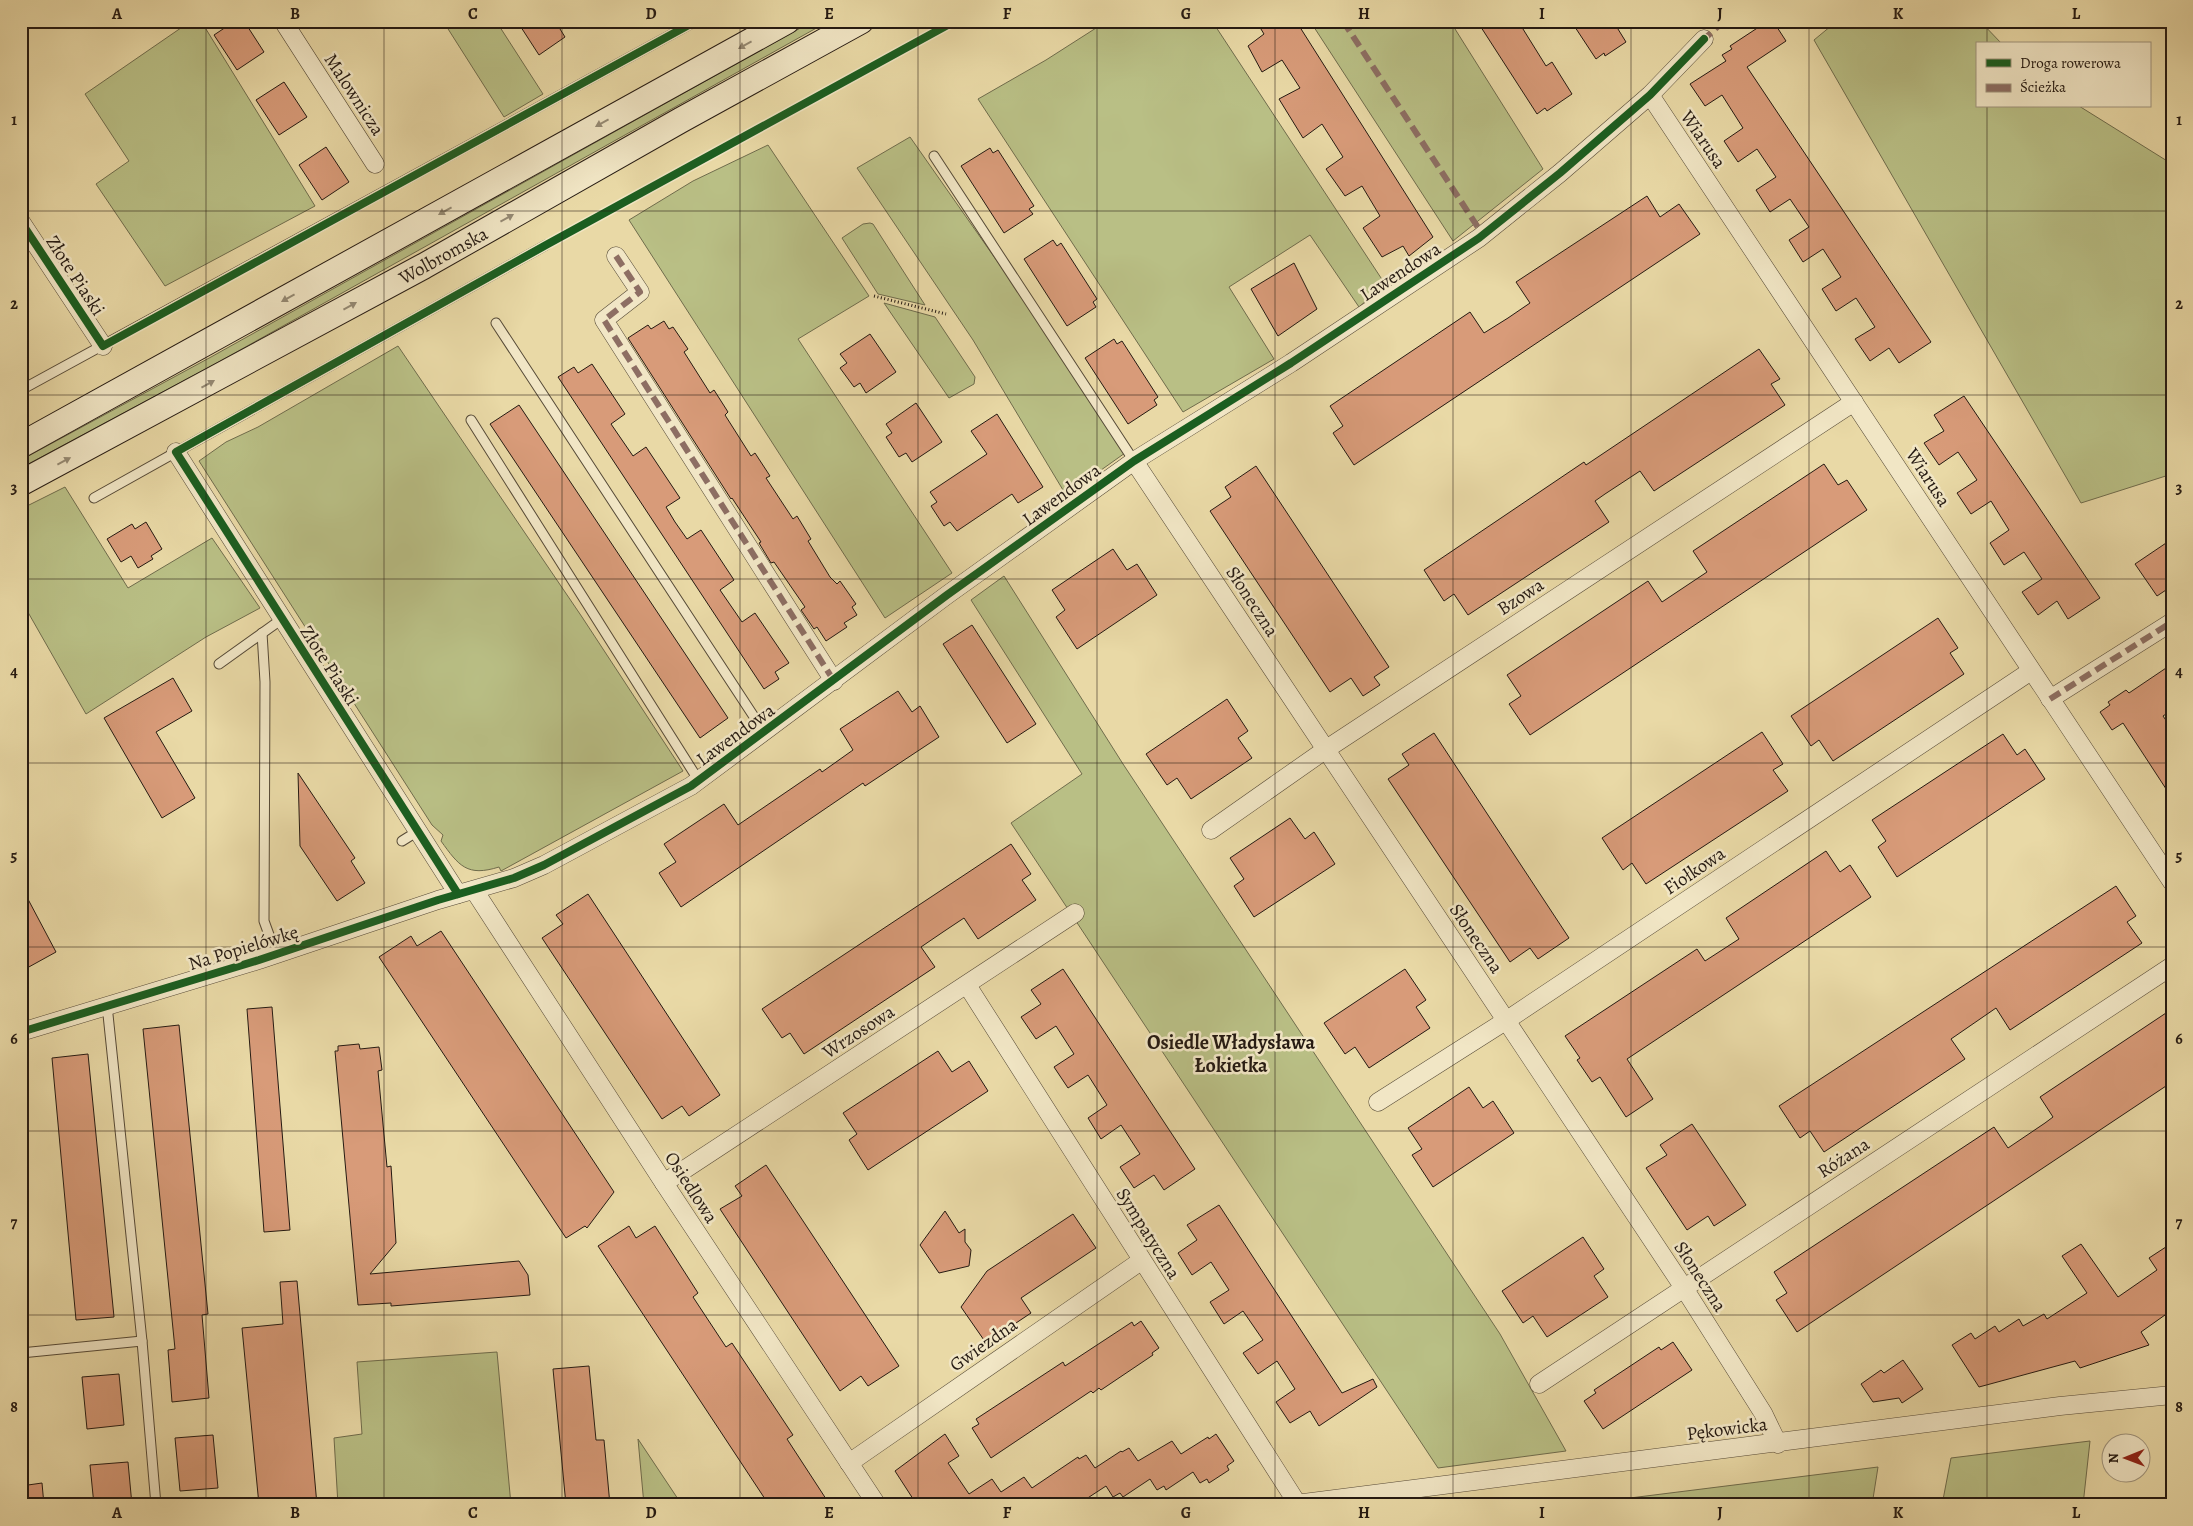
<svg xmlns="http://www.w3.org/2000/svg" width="2193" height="1526" viewBox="0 0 2193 1526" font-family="Alegreya,serif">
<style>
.green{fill:#b9bf85;stroke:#6f6c4c}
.building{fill:#d89b79;stroke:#251a12}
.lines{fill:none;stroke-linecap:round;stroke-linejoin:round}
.service-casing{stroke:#564a37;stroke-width:11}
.minor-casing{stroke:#564a37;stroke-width:19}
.secondary-casing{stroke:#251a12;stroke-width:27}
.path{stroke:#251a12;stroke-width:3;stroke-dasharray:1 2.5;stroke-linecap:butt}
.service{stroke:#f1e6c5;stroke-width:9}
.minor{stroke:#f1e6c5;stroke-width:18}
.secondary{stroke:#f1e6c5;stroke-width:25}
.quiet{stroke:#8d6e63;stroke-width:6;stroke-dasharray:12 6;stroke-linecap:butt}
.cycleway-casing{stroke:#f1e6c5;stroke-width:11}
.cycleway{stroke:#1b5e20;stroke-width:8}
.oneway{fill:#958a74}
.grid{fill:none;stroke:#251a12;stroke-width:1;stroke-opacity:0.55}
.labels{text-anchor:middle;stroke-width:5;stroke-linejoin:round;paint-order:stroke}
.street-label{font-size:19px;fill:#251a12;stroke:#f1e6c5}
.neighbourhood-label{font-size:20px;font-weight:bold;fill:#251a12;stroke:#f1e6c5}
.neatline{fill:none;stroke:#251a12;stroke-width:2}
.grid-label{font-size:16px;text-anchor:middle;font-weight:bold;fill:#251a12}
</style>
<rect width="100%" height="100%" fill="#e9d9a6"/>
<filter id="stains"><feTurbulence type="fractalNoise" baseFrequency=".004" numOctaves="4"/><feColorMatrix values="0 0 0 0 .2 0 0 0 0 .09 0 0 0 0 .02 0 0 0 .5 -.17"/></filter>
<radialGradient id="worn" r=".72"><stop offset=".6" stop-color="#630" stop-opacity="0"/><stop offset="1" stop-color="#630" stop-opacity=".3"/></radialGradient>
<!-- green -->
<g class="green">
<path d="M191 21H201L315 206 165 286 96 184 129 161 85 94Z"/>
<path d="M443 21H496L543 94 504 117Z"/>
<path d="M813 21H829L215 364 21 468V460L211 357Z"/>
<path d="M1107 21H1212L1385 284 1359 307 1310 235 1229 287 1274 359 1183 412 978 99 1046 60Z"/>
<path d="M1310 21H1450L1543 169 1453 241Z"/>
<path d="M1837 21H1980L2002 44H1977V106H2079L2172 164V474L2081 503 1814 40Z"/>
<path d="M910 137 1030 308 1125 453 1066 495 973 340 857 168Z"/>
<path d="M768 145 869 296 798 339 952 573 885 618 629 220 693 181Z"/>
<path d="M870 223 873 224 925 305 878 294 842 238 863 224Z"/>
<path d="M884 303 935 317 975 377 974 384 949 398Z"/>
<path d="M398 346 582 617 683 771 501 871 499 867C467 877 459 866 441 841L443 835 432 825 199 461 226 442 258 427Z"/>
<path d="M65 487 128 588 212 538 260 608 206 637 86 714 21 600V509Z"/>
<path d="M1004 576 1123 764 1500 1334 1566 1451 1438 1468 1011 823 1082 774 971 600Z"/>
<path d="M497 1352 511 1505H338L334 1438 362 1434 357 1362Z"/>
<path d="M638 1439 682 1505H644Z"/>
<path d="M2090 1441 2083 1505H1942L1951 1458Z"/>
<path d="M1878 1467 1872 1505H1574Z"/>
</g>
<!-- building -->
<g class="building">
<path d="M235 21H244L264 52 237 70 214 35Z"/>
<path d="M517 21H555L565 37 539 55Z"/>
<path d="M1256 21H1296L1433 237 1409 256 1403 246 1382 257 1363 228 1380 216 1362 186 1345 196 1326 169 1343 157 1322 124 1303 138 1279 99 1300 88 1282 60 1262 72 1248 46 1264 34Z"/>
<path d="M1477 21H1518L1546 66 1552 62 1572 94 1547 111 1545 108 1537 114Z"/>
<path d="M1571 21H1613L1626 42 1605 56 1604 53 1596 59Z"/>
<path d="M1768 21H1773L1786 41 1747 67 1931 342 1899 363 1889 348 1870 361 1855 339 1875 327 1856 298 1836 311 1822 289 1841 277 1823 249 1803 262 1789 240 1809 227 1790 199 1770 212 1756 190 1776 177 1757 149 1738 162 1724 141 1743 128 1722 95 1705 106 1690 84 1726 61 1722 55 1732 49 1730 46Z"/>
<path d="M284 82 307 117 279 135 256 100Z"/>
<path d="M326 147 349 182 322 200 299 165Z"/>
<path d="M990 148 993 153 998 150 1034 206 1029 209 1033 214 1004 233 961 166Z"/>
<path d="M1647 196 1660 217 1679 204 1700 234 1354 465 1333 433 1343 426 1330 406 1470 312 1484 333 1508 318 1530 303 1516 282Z"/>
<path d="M1053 240 1057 246 1061 243 1097 299 1093 302 1096 307 1067 326 1024 259Z"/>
<path d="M1294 263 1317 309 1278 336 1251 289Z"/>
<path d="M664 321 669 329 673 327 688 349 684 352 710 393 714 390 728 412 725 415 751 456 755 453 770 476 766 478 793 519 797 516 811 539 808 541 830 577 837 584 840 581 856 604 852 607 857 615 844 623 847 627 826 641 817 627 814 629 801 610 805 607 774 562 771 563 759 543 761 542 732 498 731 499 628 338 648 325 651 329Z"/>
<path d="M870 334 896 372 866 393 860 383 854 387 840 368 847 363 840 354Z"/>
<path d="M1114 339 1117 344 1122 341 1158 397 1154 400 1157 405 1128 424 1085 358Z"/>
<path d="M1759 349 1780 379 1771 384 1785 405 1654 491 1640 471 1605 494 1595 501 1609 522 1468 615 1454 594 1444 601 1424 570 1584 462 1586 465Z"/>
<path d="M592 364 625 414 611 424 633 456 646 447 680 498 666 507 675 522 687 539 701 530 734 580 720 590 742 622 755 613 789 663 775 672 779 679 764 689 558 377 574 367 578 373Z"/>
<path d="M1964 396 2100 598 2068 619 2057 601 2038 615 2022 592 2042 579 2024 552 2004 565 1990 543 2009 530 1991 501 1971 514 1957 493 1977 480 1958 452 1939 465 1924 443 1944 431 1934 415Z"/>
<path d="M916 403 942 442 912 462 906 453 899 457 886 437 892 433 886 424Z"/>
<path d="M519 405 728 718 700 738 490 424Z"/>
<path d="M997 414 1043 487 1018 503 1012 494 957 531 950 522 944 526 931 506 937 502 930 492 987 454 971 431Z"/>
<path d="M1824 464 1838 485 1847 480 1867 510 1530 735 1509 704 1521 696 1507 675 1648 581 1662 602 1707 572 1693 551Z"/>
<path d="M1256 466 1389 667 1374 677 1380 685 1363 696 1351 678 1330 692 1210 511 1231 497 1225 487Z"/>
<path d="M146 522 162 549 151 556 153 559 138 568 131 556 121 562 107 539 132 524 135 529Z"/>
<path d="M2172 539V586L2157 596 2135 564Z"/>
<path d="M1113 549 1127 570 1137 564 1157 595 1077 649 1056 617 1065 610 1052 590Z"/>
<path d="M1938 618 1958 648 1950 653 1964 674 1833 761 1819 740 1811 746 1791 716Z"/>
<path d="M972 625 1036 724 1007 743 943 644Z"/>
<path d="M2172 664V710L2163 716 2172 729V798L2123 723 2112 730 2100 712 2110 705 2108 702 2126 690 2129 693Z"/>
<path d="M173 678 192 711 156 732 195 798 162 818 104 718Z"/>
<path d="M898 691 912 712 920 706 939 737 865 786 863 783 681 907 659 873 676 862 664 844 724 804 738 825 820 769 822 772 853 750 840 729Z"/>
<path d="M1227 699 1248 731 1238 738 1252 758 1191 799 1177 778 1167 785 1146 754Z"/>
<path d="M1762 732 1783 764 1773 770 1788 791 1646 884 1632 863 1623 870 1602 838Z"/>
<path d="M1434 733 1569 938 1538 959 1530 948 1510 962 1388 779 1409 765 1402 754Z"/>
<path d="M2003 734 2017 755 2025 749 2045 779 1897 877 1878 847 1886 841 1872 820Z"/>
<path d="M298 773 355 858 351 861 365 883 337 901 300 846Z"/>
<path d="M1290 818 1305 839 1314 832 1335 864 1254 917 1234 886 1244 879 1230 858Z"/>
<path d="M1011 844 1031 874 1022 880 1036 900 978 939 964 918 943 932 921 947 935 967 804 1054 790 1033 782 1038 762 1009Z"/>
<path d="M1826 851 1840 872 1850 865 1871 897 1627 1059 1653 1099 1626 1117 1600 1077 1592 1082 1577 1060 1580 1058 1565 1036 1697 949 1705 961 1739 939 1726 918Z"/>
<path d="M21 886 56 952 27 968 21 957Z"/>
<path d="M2116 886 2136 916 2127 922 2142 943 2010 1030 1996 1008 1951 1039 1965 1059 1824 1152 1810 1131 1800 1138 1779 1106Z"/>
<path d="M588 894 720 1095 689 1116 682 1106 662 1119 542 938 563 924 556 915Z"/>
<path d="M441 931 614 1192 587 1228 585 1226 566 1238 379 957 411 936 417 946Z"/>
<path d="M1063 969 1195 1169 1164 1190 1154 1175 1134 1188 1120 1167 1140 1154 1121 1125 1101 1139 1088 1118 1107 1105 1088 1075 1068 1088 1054 1067 1074 1054 1056 1026 1036 1039 1021 1017 1041 1004 1031 990Z"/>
<path d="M1405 969 1426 1000 1416 1007 1430 1028 1369 1068 1355 1047 1345 1054 1324 1023Z"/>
<path d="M272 1007 290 1230 264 1232 247 1009Z"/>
<path d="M2172 1009V1082L1797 1332 1776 1300 1787 1293 1774 1272 1994 1127 2008 1148 2045 1123 2053 1117 2040 1097Z"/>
<path d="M179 1025 208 1314 202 1315 209 1398 172 1402 168 1350 175 1349 143 1029Z"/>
<path d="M359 1044 360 1049 379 1047 382 1070 378 1071 387 1167 391 1166 396 1243 370 1274 519 1261 528 1275 530 1295 391 1306V1303L358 1305 335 1051H338V1046Z"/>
<path d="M938 1051 952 1072 969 1061 988 1091 868 1170 849 1140 857 1134 843 1113Z"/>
<path d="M88 1054 114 1317 76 1320 52 1058Z"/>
<path d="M1469 1087 1483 1108 1493 1101 1514 1133 1433 1187 1412 1155 1422 1149 1408 1128Z"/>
<path d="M1692 1124 1746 1205 1714 1226 1708 1216 1687 1230 1646 1168 1667 1155 1660 1145Z"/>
<path d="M766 1165 899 1366 868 1386 861 1376 840 1391 720 1209 742 1196 735 1186Z"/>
<path d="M1219 1205 1342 1393 1373 1379 1377 1387 1319 1426 1310 1411 1290 1423 1276 1402 1295 1389 1277 1361 1258 1374 1243 1353 1263 1340 1243 1311 1224 1324 1210 1302 1229 1290 1211 1262 1192 1275 1178 1253 1197 1240 1187 1225Z"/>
<path d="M945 1211 959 1233 965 1229V1242L971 1250 969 1266 939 1273 920 1245Z"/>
<path d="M1073 1214 1096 1248 1021 1298 1031 1313 986 1343 961 1307 987 1271Z"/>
<path d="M629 1226 636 1238 655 1226 698 1293 693 1297 726 1347 732 1343 793 1435 787 1439 830 1505H769L598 1246Z"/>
<path d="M1583 1237 1604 1269 1594 1276 1608 1297 1547 1337 1533 1316 1523 1323 1502 1291Z"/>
<path d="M2172 1243V1310L2141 1332 2149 1345 2080 1368 2075 1361 1979 1387 1952 1345 1971 1333 1975 1339 1995 1326 1999 1332 2019 1319 2023 1326 2044 1314 2047 1319 2087 1293 2062 1256 2081 1244 2118 1297 2157 1270 2149 1258Z"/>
<path d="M297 1281 317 1505H259L242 1328 283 1324 280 1282Z"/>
<path d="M1141 1321 1159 1348 1152 1353 1153 1355 1101 1390 1099 1388 1093 1393 1091 1391 991 1458 972 1428 979 1424 976 1419 1063 1362 1065 1366 1132 1322 1134 1326Z"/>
<path d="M1673 1342 1692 1370 1603 1429 1584 1401 1596 1393 1594 1390 1659 1347 1661 1350Z"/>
<path d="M1903 1360 1923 1389 1902 1403 1899 1398 1873 1402 1861 1384 1881 1370 1884 1373Z"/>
<path d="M589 1366 596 1440H604L610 1505H566L553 1369Z"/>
<path d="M119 1374 124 1425 87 1429 82 1377Z"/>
<path d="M945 1434 959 1456 948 1463 969 1494 992 1479 1001 1492 1024 1477 1032 1488 1078 1457 1079 1459 1086 1455 1095 1468 1121 1451 1122 1452 1129 1448 1138 1461 1172 1441 1181 1454 1208 1437 1209 1439 1216 1434 1234 1461 1227 1466 1229 1470 1209 1483 1207 1479 1200 1483 1193 1472 1166 1490 1164 1486 1157 1490 1150 1479 1123 1497 1120 1493 1113 1497 1106 1486 1080 1503 1077 1499 1069 1505H917L895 1471Z"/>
<path d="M213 1435 218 1488 180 1491 175 1438Z"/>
<path d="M128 1462 132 1505H94L90 1465Z"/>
<path d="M42 1483 44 1505H21V1486Z"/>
</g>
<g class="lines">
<defs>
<g id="service">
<path d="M934 156 1134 461"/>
<path d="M496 323 764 732"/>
<path d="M21 390 696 21"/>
<path d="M471 420 699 781"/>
<path d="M94 498 546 245"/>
<path d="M262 633 265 682 264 921 276 954"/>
<path d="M219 664 282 619"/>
<path d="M402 841 418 831"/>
<path d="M107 1005 142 1341 156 1505"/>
<path d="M21 1016 28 1030"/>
<path d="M21 1353 142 1341"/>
</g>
<g id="minor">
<path d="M283 21 375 164"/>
<path d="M1650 95 2172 882"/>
<path d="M21 222 103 346"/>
<path d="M616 256 640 292 604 320 834 681"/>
<path d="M176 452 458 894"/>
<path d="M1134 461 1684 1288 1763 1413 1778 1444"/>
<path d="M2050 699 2172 622"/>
<path d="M1211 830 1325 750 1854 402"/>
<path d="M474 890 664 1183 877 1505"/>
<path d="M967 985 1297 1503"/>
<path d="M21 1032 259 960 438 900 514 878 544 865 691 786 947 595 1134 461 1291 363 1479 238 1560 173 1650 95 1704 39"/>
<path d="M1378 1102 1507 1020 2031 671"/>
<path d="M664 1183 1075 913"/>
<path d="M1539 1384 2172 966"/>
<path d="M849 1463 1141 1261"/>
<path d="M1288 1505 2060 1406 2172 1395"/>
</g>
<g id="secondary">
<path d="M21 445 787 21"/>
<path d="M21 483 424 266 681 120 861 21"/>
</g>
</defs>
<!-- service casing -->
<use href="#service" class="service-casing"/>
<!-- minor casing -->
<use href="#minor" class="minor-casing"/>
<!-- secondary casing -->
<use href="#secondary" class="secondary-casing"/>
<!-- path -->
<path class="path" d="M874 296 946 314"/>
<!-- service -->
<use href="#service" class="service"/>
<!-- minor -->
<use href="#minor" class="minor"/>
<!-- secondary -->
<use href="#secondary" class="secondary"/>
<!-- quiet -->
<g class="quiet">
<path d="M1343 21 1483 235"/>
<path d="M1702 41 1724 21"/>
<path d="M616 256 640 292 604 320 834 681"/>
<path d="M2050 699 2172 622"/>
</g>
<defs>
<g id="cycleway">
<path d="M21 222 103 346 696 21"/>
<path d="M458 894 176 452 546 245 955 21"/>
<path d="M21 1032 259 960 438 900 514 878 544 865 691 786 947 595 1134 461 1291 363 1479 238 1560 173 1650 95 1704 39"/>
</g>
</defs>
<!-- cycleway casing -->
<use href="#cycleway" class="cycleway-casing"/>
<!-- cycleway -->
<use href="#cycleway" class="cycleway"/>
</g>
<!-- one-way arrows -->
<defs><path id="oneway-solid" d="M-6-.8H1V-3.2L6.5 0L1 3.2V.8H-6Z" transform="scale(1.25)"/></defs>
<g class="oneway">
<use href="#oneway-solid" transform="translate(745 45) rotate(151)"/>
<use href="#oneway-solid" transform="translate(602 123) rotate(151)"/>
<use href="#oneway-solid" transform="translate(445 211) rotate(151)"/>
<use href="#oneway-solid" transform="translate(507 218) rotate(-29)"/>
<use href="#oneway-solid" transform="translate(288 298) rotate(151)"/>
<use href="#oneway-solid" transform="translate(350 306) rotate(-29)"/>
<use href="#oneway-solid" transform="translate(208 384) rotate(-29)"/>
<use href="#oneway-solid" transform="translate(64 461) rotate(-28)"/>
</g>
<!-- grid -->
<path class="grid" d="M206 21V1505M384 21V1505M562 21V1505M740 21V1505M918 21V1505M1097 21V1505M1275 21V1505M1453 21V1505M1631 21V1505M1809 21V1505M1987 21V44M1987 106V1505M21 211H2172M21 395H2172M21 579H2172M21 763H2172M21 947H2172M21 1131H2172M21 1315H2172"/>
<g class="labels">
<!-- street labels -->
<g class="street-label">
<text transform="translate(355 94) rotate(57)" y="7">Malownicza</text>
<text transform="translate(1704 139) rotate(56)" y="7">Wiarusa</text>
<text transform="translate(443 255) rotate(-29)" y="7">Wolbromska</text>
<text transform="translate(1400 271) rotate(-33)" y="7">Lawendowa</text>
<text transform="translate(76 275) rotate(57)" y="7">Złote Piaski</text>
<text transform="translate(1929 477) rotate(57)" y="7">Wiarusa</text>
<text transform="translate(1061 494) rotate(-36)" y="7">Lawendowa</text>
<text transform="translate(1520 596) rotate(-33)" y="7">Bzowa</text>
<text transform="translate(1253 601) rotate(57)" y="7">Słoneczna</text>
<text transform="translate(330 665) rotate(57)" y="7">Złote Piaski</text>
<text transform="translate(735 734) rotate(-36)" y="7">Lawendowa</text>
<text transform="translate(1694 870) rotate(-34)" y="7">Fiołkowa</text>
<text transform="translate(1477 938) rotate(56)" y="7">Słoneczna</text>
<text transform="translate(243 947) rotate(-17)" y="7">Na Popielówkę</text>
<text transform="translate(858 1031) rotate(-33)" y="7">Wrzosowa</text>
<text transform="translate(1843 1157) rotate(-33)" y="7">Różana</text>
<text transform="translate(692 1187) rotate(57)" y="7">Osiedlowa</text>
<text transform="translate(1149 1233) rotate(58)" y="7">Sympatyczna</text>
<text transform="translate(1701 1276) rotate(57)" y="7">Słoneczna</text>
<text transform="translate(983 1344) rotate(-35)" y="7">Gwiezdna</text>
<text transform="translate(1727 1428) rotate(-7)" y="7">Pękowicka</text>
</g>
<!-- neighbourhood labels -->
<g class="neighbourhood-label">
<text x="1231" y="1049">Osiedle Władysława<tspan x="1231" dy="23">Łokietka</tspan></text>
</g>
</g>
<!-- margin -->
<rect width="2193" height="1526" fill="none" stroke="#e9d9a6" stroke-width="55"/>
<!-- legend -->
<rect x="1976" y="42" width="175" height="65" fill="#f1e6c5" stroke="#9f947d"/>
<rect x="1986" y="59" width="25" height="8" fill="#1b5e20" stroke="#9f947d"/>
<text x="2020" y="68" font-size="15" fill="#251a12">Droga rowerowa</text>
<rect x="1986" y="84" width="25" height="8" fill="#8d6e63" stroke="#9f947d"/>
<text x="2020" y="92" font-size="15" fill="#251a12">Ścieżka</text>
<!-- north arrow -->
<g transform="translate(2126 1458) rotate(269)"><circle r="24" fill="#f1e6c5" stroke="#9f947d"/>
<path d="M0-4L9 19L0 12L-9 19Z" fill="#8f2418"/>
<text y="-8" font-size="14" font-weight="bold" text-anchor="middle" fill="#251a12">N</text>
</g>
<rect x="28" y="28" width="2138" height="1470" class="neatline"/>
<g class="grid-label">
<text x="117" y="19">A</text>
<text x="295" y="19">B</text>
<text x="473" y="19">C</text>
<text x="651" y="19">D</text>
<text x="829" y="19">E</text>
<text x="1007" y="19">F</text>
<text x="1186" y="19">G</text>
<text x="1364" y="19">H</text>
<text x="1542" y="19">I</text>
<text x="1720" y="19">J</text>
<text x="1898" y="19">K</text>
<text x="2076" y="19">L</text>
<text x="14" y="125">1</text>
<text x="2179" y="125">1</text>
<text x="14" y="309">2</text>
<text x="2179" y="309">2</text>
<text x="14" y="493">3</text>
<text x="2179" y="493">3</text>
<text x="14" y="677">4</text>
<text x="2179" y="677">4</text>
<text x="14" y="861">5</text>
<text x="2179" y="861">5</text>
<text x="14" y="1044">6</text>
<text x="2179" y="1044">6</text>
<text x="14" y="1228">7</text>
<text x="2179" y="1228">7</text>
<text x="14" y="1412">8</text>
<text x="2179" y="1412">8</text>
<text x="117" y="1518">A</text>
<text x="295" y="1518">B</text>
<text x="473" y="1518">C</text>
<text x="651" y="1518">D</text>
<text x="829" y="1518">E</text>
<text x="1007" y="1518">F</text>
<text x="1186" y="1518">G</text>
<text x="1364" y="1518">H</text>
<text x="1542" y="1518">I</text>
<text x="1720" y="1518">J</text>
<text x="1898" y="1518">K</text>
<text x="2076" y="1518">L</text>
</g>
<rect width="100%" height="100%" filter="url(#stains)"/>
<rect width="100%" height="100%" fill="url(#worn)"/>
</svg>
